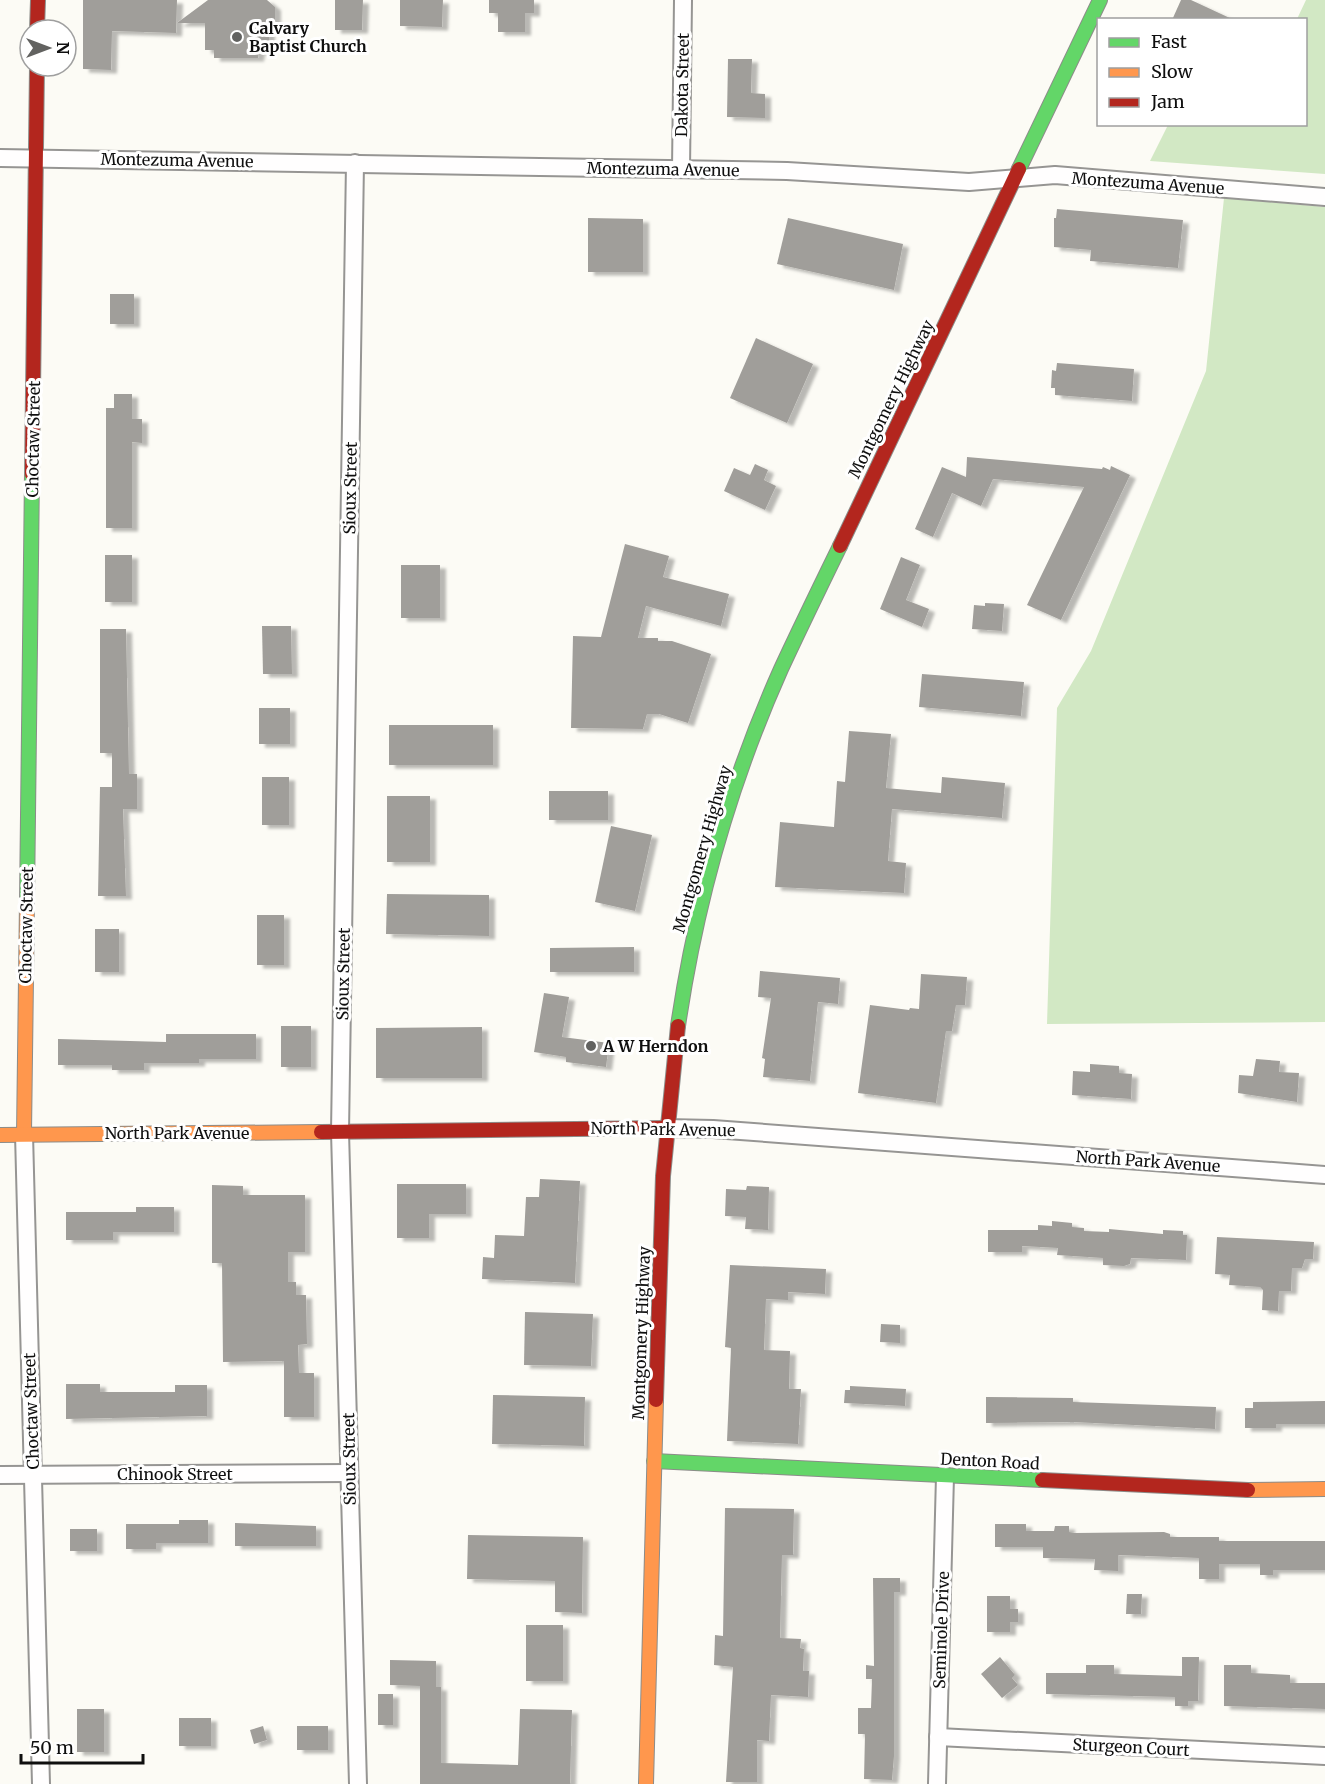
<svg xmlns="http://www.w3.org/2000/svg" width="1325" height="1784" viewBox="0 0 1325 1784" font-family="Merriweather,serif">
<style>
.forest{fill:#d2e8c4}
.building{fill:#a09e9a;filter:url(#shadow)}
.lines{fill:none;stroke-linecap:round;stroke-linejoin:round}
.street-casing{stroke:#969593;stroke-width:20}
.fast-casing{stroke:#8c8c89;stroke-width:16}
.slow-casing{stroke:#8c8c89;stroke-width:16}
.jam-casing{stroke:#8c8c89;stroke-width:16}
.street{stroke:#fffefe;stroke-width:16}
.fast{stroke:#63d668;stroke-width:14}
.slow{stroke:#ff974d;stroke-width:14}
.jam{stroke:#b3261e;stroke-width:14}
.poi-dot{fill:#626260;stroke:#fff;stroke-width:2}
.labels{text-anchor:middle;stroke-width:6;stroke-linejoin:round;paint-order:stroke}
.poi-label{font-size:16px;font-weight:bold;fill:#0f0f0f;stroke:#fff;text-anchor:start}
.street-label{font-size:16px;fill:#0f0f0f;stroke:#fff}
</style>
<defs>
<filter id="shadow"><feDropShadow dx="6" dy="3.5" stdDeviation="1.5" flood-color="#0004"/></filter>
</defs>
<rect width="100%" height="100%" fill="#fcfbf5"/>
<!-- forest -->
<g class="forest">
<path d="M1306 0H1325V174L1150 161 1168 125 1306 124V20L1297 19Z"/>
<path d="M1224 198 1325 207V1022L1047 1024 1057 708 1091 651 1206 371Z"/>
</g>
<!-- building -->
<g class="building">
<path d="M83 0H177L176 33 112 31 111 70 83 69Z"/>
<path d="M208 0H267L275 7V23H269V51H259L258 58H214V50H205V23H177Z"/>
<path d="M335 0H363L362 30H335Z"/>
<path d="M400 0H443L442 27 400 26Z"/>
<path d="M489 0H534V13H525V32H498V13H489Z"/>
<path d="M1181 0H1191L1234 20H1172Z"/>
<path d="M728 59H752L751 93 765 94V118L727 117Z"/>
<path d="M1057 209 1183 220 1178 268 1090 261 1091 250 1054 247V218H1056Z"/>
<path d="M588 218 643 219V272H588Z"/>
<path d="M788 218 903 244 894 290 777 264Z"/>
<rect x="110" y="294" width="24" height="30"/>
<path d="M756 338 813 364 787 423 730 398Z"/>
<path d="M1057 363 1134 369 1132 401 1055 395V388H1051L1052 370 1056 371Z"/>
<path d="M114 394H132V419H142V443L132 442V528H106V408H114Z"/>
<path d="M967 457 1102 469 1103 467 1110 470 1111 466 1130 475 1061 620 1027 605 1084 487 993 479 981 506 952 493 933 537 915 529 942 467 966 477Z"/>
<path d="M755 464 768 470 764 480 776 486 765 510 724 491 734 468 750 475Z"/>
<path d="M625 544 669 556 663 577 729 594 721 626 646 606 638 638H658V641H672L711 654 688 723 659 714H647L643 729 571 728 573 636 601 637Z"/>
<rect x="105" y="555" width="27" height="47"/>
<path d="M901 557 920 565 906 600 929 609 922 627 880 609Z"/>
<rect x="401" y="565" width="39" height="53"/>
<path d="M985 603 1004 604 1002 631 972 629 974 605 985 606Z"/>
<path d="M262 626H291L292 674H263Z"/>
<path d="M100 629H126L129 774H137V809H123L126 896H98L100 787H112V753H100Z"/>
<path d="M922 674 1024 682 1021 716 919 707Z"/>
<rect x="259" y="708" width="31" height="36"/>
<rect x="389" y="725" width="104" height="40"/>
<path d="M849 731 891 734 886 788 941 793 942 777 1005 783 1002 818 892 809 888 861 906 863 904 893 775 887 780 822 834 827 837 781 845 782Z"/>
<rect x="262" y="777" width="27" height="48"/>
<rect x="549" y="791" width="59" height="29"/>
<rect x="387" y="796" width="43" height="66"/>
<path d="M611 826 652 835 635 911 595 902Z"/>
<path d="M387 894 489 895V936L386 934Z"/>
<rect x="257" y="915" width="27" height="50"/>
<rect x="95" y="929" width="24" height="43"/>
<path d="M634 947V972H550V948Z"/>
<path d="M760 971 840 978 838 1004 818 1002 810 1081 763 1077 765 1059 762 1058 771 998 758 997Z"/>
<path d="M921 974 967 977 965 1005H956L952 1031H946L936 1103 858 1093 870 1005 909 1010 910 1008 919 1009Z"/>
<path d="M544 993 569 997 562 1037 609 1043 606 1067 566 1062V1057L534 1052Z"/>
<rect x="281" y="1026" width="30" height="41"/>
<path d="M482 1027V1078H376V1028Z"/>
<path d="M166 1034H256V1059H199V1063H144V1070H112V1065H58V1039L166 1042Z"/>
<path d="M1256 1059 1280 1061 1279 1072 1299 1073 1297 1102 1238 1093 1239 1075 1253 1076Z"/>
<path d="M1090 1064 1119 1066V1073L1132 1074 1131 1099 1072 1095 1073 1071 1090 1072Z"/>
<path d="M540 1179 580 1181 575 1283 482 1279 483 1257 494 1258 495 1235 524 1236 526 1197H539Z"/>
<path d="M397 1184H466V1214H429V1238H397Z"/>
<path d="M212 1185 243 1186V1195H305V1252H288V1282H296V1295H306L307 1344 298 1345 299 1373H314V1417H284V1361L223 1362 222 1263H212Z"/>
<path d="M747 1186 769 1187 768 1230 745 1229 746 1217 725 1216 726 1189 746 1190Z"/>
<path d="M136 1207H174V1232H113V1240H66V1212H136Z"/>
<path d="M1052 1221 1072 1223V1227L1084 1228V1231L1109 1232V1229L1163 1234V1230L1183 1231V1235H1187L1186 1260 1131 1258 1130 1264 1124 1266 1103 1265V1258L1057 1255 1058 1248 1022 1246V1252H988V1230H1038V1225L1052 1226Z"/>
<path d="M1217 1237 1314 1242 1313 1259H1305L1302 1268H1292L1291 1291H1279L1278 1311 1262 1310 1263 1290 1260 1287 1229 1285 1230 1275 1215 1274Z"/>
<path d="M730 1265 826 1269 825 1294 788 1292V1300L766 1299 764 1350 790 1351 789 1389H801L798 1444 727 1441 731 1348 725 1347Z"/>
<path d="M525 1312 593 1314 591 1366 524 1365Z"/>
<path d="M881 1324 900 1325V1343L880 1342Z"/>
<path d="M66 1384H100V1392H175V1385H207V1416L66 1419Z"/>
<path d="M850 1386 906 1389 905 1406 844 1403 845 1390H850Z"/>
<path d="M493 1395 585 1397 584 1446 492 1444Z"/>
<path d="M986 1397 1073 1398V1402L1216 1407 1215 1429 1073 1422 986 1423Z"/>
<path d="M1325 1401V1424H1276V1428H1245V1408H1253V1402Z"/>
<path d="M725 1508 794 1509 793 1555H782L780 1638 801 1639 800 1648 804 1649 803 1671H809L808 1697 771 1695 769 1741 757 1740V1782H726L733 1667 714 1665 715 1635 723 1636Z"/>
<path d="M179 1520H208V1543H156V1549H126V1524H179Z"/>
<path d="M235 1523 316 1526V1546H235Z"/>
<path d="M995 1524H1026V1531H1054L1055 1526H1069V1532L1075 1533 1164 1532 1170 1534V1537H1219V1541H1325V1570H1273V1575H1260V1564H1219V1579H1199V1558L1118 1555V1571L1094 1570 1095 1559 1043 1558V1547H995Z"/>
<rect x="70" y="1529" width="27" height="22"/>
<path d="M468 1535 583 1537 582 1613 555 1612V1581L467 1579Z"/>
<path d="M873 1578H900V1592H894V1756L892 1780 864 1779 865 1734H858V1708H871L872 1679H866V1665L874 1666Z"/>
<path d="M1127 1594H1142L1141 1614H1126Z"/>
<path d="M987 1596H1010V1609H1018V1622H1010V1632H987Z"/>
<rect x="526" y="1625" width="37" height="56"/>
<path d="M1000 1657 1015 1675 1012 1678 1018 1685 1002 1698 981 1674Z"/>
<path d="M1182 1657H1199L1198 1701H1188V1706H1175V1697L1046 1694V1673H1086V1665H1114V1674L1182 1676Z"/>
<path d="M390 1660 436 1661V1687H441V1763L518 1765 520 1709 572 1710 570 1784H420V1686L390 1685Z"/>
<path d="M1224 1665H1251V1673L1290 1675V1683H1325V1709L1224 1706Z"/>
<rect x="378" y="1694" width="15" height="31"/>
<rect x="77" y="1709" width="27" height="43"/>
<rect x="179" y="1718" width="32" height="28"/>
<path d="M263 1726 267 1740 254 1744 250 1730Z"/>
<rect x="297" y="1726" width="31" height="24"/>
</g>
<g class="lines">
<defs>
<g id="street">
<path d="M0 158 787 171 969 182 1055 175 1325 197"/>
<path d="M355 163 340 1132 358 1784"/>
<path d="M681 169 683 0"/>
<path d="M666 1128 713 1129 1325 1175"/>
<path d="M24 1134 41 1784"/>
<path d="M0 1475 349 1473"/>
<path d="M938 1737 1325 1756"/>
<path d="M937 1784 945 1476"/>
</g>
<g id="fast">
<path d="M1019 169 1100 0"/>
<path d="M27 901 32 474"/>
<path d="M678 1026C696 903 730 783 781 669 800 628 820 587 840 546"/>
<path d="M654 1461 1042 1480"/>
</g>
<g id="slow">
<path d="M24 1134 27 901"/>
<path d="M0 1135 321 1132"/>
<path d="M1248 1490 1325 1489"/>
<path d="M646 1784 656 1400"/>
</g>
<g id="jam">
<path d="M37 30 38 0"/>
<path d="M32 474 37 66"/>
<path d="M840 546 1019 169"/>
<path d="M321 1132 666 1128"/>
<path d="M656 1400 663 1176 678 1026"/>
<path d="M1042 1480 1248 1490"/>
</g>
</defs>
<!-- street casing -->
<use href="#street" class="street-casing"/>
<!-- fast casing -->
<use href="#fast" class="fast-casing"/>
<!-- slow casing -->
<use href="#slow" class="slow-casing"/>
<!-- jam casing -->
<use href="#jam" class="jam-casing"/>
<!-- street -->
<use href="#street" class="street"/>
<!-- fast -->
<use href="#fast" class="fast"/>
<!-- slow -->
<use href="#slow" class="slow"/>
<!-- jam -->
<use href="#jam" class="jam"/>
</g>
<!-- markers -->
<g class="poi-dot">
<circle cx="237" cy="37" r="6"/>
<circle cx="591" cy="1046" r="6"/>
</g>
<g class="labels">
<!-- poi labels -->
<g class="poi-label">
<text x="249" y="34">Calvary<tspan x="249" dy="18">Baptist Church</tspan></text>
<text x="603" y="1052">A W Herndon</text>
</g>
<!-- street labels -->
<g class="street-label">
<text transform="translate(682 85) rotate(-89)" y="6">Dakota Street</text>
<text transform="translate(177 160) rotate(1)" y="6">Montezuma Avenue</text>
<text transform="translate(663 169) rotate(1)" y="6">Montezuma Avenue</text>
<text transform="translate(1148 183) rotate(4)" y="6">Montezuma Avenue</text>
<text transform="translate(891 399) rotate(-64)" y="6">Montgomery Highway</text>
<text transform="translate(33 439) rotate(-89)" y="6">Choctaw Street</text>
<text transform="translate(350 488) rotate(-89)" y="6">Sioux Street</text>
<text transform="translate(702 849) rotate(-74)" y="6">Montgomery Highway</text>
<text transform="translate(26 925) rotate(-89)" y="6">Choctaw Street</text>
<text transform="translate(343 974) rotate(-89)" y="6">Sioux Street</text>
<text transform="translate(663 1129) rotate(1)" y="6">North Park Avenue</text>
<text x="177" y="1139">North Park Avenue</text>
<text transform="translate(1148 1161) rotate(4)" y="6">North Park Avenue</text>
<text transform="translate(641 1333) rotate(-88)" y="6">Montgomery Highway</text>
<text transform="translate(31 1411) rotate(-92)" y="6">Choctaw Street</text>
<text transform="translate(349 1459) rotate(-91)" y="6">Sioux Street</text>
<text transform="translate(990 1461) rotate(3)" y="6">Denton Road</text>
<text x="175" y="1480">Chinook Street</text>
<text transform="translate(941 1630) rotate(-88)" y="6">Seminole Drive</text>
<text transform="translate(1131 1747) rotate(3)" y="6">Sturgeon Court</text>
</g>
</g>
<!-- legend -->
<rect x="1097" y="18" width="210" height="108" fill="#ffffff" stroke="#9f9f9f" stroke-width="1.5"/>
<rect x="1109" y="38" width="30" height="9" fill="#63d668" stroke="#9f9f9f" stroke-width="1.5"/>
<text x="1151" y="48" font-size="18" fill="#0f0f0f">Fast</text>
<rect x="1109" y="68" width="30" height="9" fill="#ff974d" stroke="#9f9f9f" stroke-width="1.5"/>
<text x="1151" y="78" font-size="18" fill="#0f0f0f">Slow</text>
<rect x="1109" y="98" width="30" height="9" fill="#b3261e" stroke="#9f9f9f" stroke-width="1.5"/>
<text x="1151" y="108" font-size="18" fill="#0f0f0f">Jam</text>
<!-- north arrow -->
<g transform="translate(48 48) rotate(90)"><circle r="28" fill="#ffffff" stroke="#9f9f9f" stroke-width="1.5"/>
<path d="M0-4.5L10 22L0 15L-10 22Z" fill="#626260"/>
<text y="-9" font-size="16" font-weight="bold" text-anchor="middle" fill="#0f0f0f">N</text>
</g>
<!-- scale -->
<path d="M21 1754v9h122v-9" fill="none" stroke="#0f0f0f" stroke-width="3"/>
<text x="30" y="1754" font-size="18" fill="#0f0f0f" stroke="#ffffff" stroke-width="4.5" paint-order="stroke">50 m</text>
</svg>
